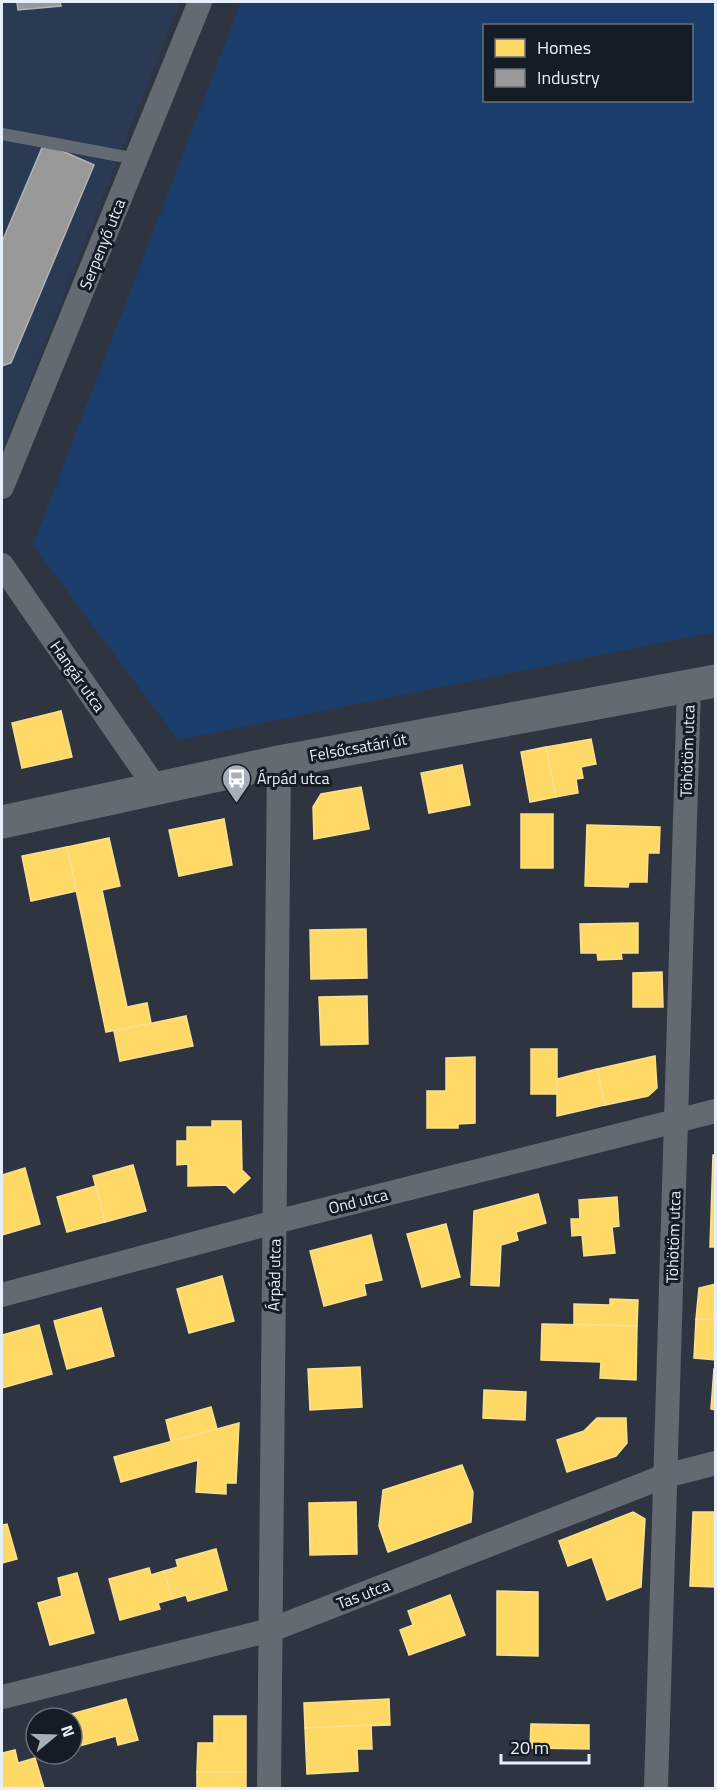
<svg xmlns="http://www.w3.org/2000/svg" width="717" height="1790" viewBox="0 0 717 1790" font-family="'Titillium Web',sans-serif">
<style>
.built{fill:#2a3a52}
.green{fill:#1a3d6b;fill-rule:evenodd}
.homes{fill:#ffd966;stroke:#f8e093;stroke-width:1.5}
.industry{fill:#999;stroke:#b0b3b7;stroke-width:1.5}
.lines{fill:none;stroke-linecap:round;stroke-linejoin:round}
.lane{stroke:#646a72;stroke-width:12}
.street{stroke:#646a72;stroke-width:24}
.secondary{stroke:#646a72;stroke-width:33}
.labels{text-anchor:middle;stroke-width:6;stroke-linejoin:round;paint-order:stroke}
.street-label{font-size:16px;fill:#e6effc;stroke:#161c25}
.poi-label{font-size:16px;fill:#e6effc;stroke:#161c25;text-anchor:start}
</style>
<rect width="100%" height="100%" fill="#2f3540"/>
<!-- built -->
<path class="built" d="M2 2H180L2 452Z"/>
<!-- green -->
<path class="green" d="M241 2H715V632L178 740 33 545ZM484 26H692V100H484Z"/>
<!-- homes -->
<g class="homes">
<path d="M61 711 72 757 22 768 12 723Z"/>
<path d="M591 739 596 764 581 767 583 778 576 779 578 793 556 797 546 747Z"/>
<path d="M546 747 556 797 530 802 521 752Z"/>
<path d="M462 765 470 805 429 813 421 773Z"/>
<path d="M361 787 369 829 314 839 313 807 321 794Z"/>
<rect x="521" y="814" width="32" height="54"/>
<path d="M224 819 232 865 179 876 169 830Z"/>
<path d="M587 825 660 827 659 853H648L647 882H629L628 887 585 886Z"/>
<path d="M109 838 120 886 102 890 127 1007 147 1003 151 1023 106 1032 67 847Z"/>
<path d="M67 847 77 891 31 901 22 856Z"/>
<path d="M638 923V953H621L622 959 598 960 597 953H581L580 924Z"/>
<path d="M366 929 367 978 311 979 310 930Z"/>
<path d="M662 972 663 1007H633V973Z"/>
<path d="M367 996 368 1044 321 1045 319 997Z"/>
<path d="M186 1016 193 1046 120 1061 114 1031Z"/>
<rect x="531" y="1049" width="26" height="45"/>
<path d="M655 1056 657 1088 648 1096 605 1105 597 1069Z"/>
<path d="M475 1057V1123L458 1124V1128H427V1091H446V1058Z"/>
<path d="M597 1069 605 1105 557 1116V1079Z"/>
<path d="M212 1121H241L242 1170 250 1178 234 1193 226 1185 188 1186V1164L177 1165V1141H187V1127H212Z"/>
<path d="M716 1154V1247H710L713 1155Z"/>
<path d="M133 1165 146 1211 105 1222 93 1176Z"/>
<path d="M25 1168 40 1224 2 1235V1175Z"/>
<path d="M96 1186 105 1222 67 1232 57 1197Z"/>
<path d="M538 1194 546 1223 516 1232 518 1240 501 1245 499 1286 471 1285 474 1211Z"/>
<path d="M617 1197 619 1226 612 1227 615 1253 584 1256 582 1235 572 1236 571 1219H580L579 1200Z"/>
<path d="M446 1224 460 1277 422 1287 407 1234Z"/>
<path d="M371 1235 382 1280 364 1284 366 1295 324 1306 310 1251Z"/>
<path d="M222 1276 234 1321 189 1333 177 1289Z"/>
<path d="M716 1284V1320L696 1319 699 1288Z"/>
<path d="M610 1299 638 1300 637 1326 574 1324V1304L610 1305Z"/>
<path d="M101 1308 114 1356 67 1369 54 1321Z"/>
<path d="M696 1319 716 1320V1360L694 1358Z"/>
<path d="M542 1324 637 1326 636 1380 600 1378 601 1362 541 1360Z"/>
<path d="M39 1325 52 1374 2 1388V1335Z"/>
<path d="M360 1367 362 1407 310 1410 308 1369Z"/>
<path d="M714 1369H716V1410L711 1409Z"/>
<path d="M484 1390 526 1392 525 1420 483 1418Z"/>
<path d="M211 1407 217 1429 171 1441 166 1420Z"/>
<path d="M597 1418H626L627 1443 616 1456 567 1472 557 1440 584 1431Z"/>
<path d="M239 1423 236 1483H226V1494L196 1492 198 1460 121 1482 114 1457Z"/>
<path d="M462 1465 473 1492 471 1522 388 1552 379 1526 383 1490Z"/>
<path d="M356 1502 357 1554 310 1555 309 1503Z"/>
<path d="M633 1512 645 1519 641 1587 607 1600 592 1557 568 1566 559 1541Z"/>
<path d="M693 1512H716V1587L690 1586Z"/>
<path d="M7 1524 17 1559 2 1563V1525Z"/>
<path d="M216 1549 227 1590 188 1601 186 1595 172 1599 164 1571 178 1567 176 1560Z"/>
<path d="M149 1568 151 1575 164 1571 172 1599 158 1603 160 1609 120 1620 109 1579Z"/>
<path d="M77 1573 94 1633 50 1645 38 1603 62 1596 58 1578Z"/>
<path d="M497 1591 538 1592V1656L497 1655Z"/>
<path d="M450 1595 465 1635 409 1655 400 1630 413 1625 408 1611Z"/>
<path d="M126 1699 138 1740 118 1745 116 1736 72 1748V1718H57Z"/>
<path d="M389 1699 390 1725 305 1728 304 1703Z"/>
<path d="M214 1716H246V1772H197L198 1743H214Z"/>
<path d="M531 1724 589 1725V1749L530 1748Z"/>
<path d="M371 1725 372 1749H357L358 1771 307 1774 305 1728Z"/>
<path d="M15 1750 18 1763 35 1758 44 1788H2V1753Z"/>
<rect x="197" y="1772" width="49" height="16"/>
</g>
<!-- industry -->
<g class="industry">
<path d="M17 2H60L61 6 18 10Z"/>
<path d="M44 143 94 165 11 363 2 366V242Z"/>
</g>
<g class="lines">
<!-- lane -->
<path class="lane" d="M2 134 137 159"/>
<!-- street -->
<g class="street">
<path d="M2 487 200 2"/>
<path d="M2 565 155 787"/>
<path d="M2 1295 275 1222 716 1111"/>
<path d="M2 1697 271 1630 665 1476 716 1463"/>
<path d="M269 1788 279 762"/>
<path d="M656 1788 689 686"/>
</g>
<!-- secondary -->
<path class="secondary" d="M2 822 279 762 716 681"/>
</g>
<!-- icons -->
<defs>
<symbol id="bus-pin" viewBox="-11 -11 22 30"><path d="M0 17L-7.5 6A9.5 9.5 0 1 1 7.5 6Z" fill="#a6aeba" stroke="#161c25"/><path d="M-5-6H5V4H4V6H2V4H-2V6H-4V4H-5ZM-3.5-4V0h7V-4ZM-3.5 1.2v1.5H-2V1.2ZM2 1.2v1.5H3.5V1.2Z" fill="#fff"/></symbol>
</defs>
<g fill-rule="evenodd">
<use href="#bus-pin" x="220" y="762" width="33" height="45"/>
</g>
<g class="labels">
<!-- street labels -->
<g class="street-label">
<text transform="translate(102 244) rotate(-68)" y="6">Serpenyő utca</text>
<text transform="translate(78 676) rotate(55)" y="6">Hangár utca</text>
<text transform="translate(358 747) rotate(-10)" y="6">Felsőcsatári út</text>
<text transform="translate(687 751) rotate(-88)" y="6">Töhötöm utca</text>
<text transform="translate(358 1201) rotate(-14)" y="6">Ond utca</text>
<text transform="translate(673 1237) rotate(-88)" y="6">Töhötöm utca</text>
<text transform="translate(274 1275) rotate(-89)" y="6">Árpád utca</text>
<text transform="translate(363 1594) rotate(-21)" y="6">Tas utca</text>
</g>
<!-- poi labels -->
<g class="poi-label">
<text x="257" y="784">Árpád utca</text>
</g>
</g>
<!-- border -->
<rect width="717" height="1790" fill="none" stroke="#e6effc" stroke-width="6"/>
<!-- legend -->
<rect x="483" y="24" width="210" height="78" fill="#161c25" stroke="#69707b" stroke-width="1.5"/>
<rect x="495" y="39" width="30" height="18" fill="#ffd966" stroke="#69707b" stroke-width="1.5"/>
<text x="537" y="54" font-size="18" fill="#e6effc">Homes</text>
<rect x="495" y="69" width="30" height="18" fill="#999999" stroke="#69707b" stroke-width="1.5"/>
<text x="537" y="84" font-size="18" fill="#e6effc">Industry</text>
<!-- north arrow -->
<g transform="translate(54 1736) rotate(71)"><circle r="28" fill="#161c25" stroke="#69707b" stroke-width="1.5"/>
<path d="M0-4.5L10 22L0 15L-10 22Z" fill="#a6aeba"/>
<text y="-9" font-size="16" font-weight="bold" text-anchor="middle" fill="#e6effc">N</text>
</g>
<!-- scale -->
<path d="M501 1754v9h88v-9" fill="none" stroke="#e6effc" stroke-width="3"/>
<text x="510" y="1754" font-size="18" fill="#e6effc" stroke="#161c25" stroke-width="4.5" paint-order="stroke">20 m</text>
</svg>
